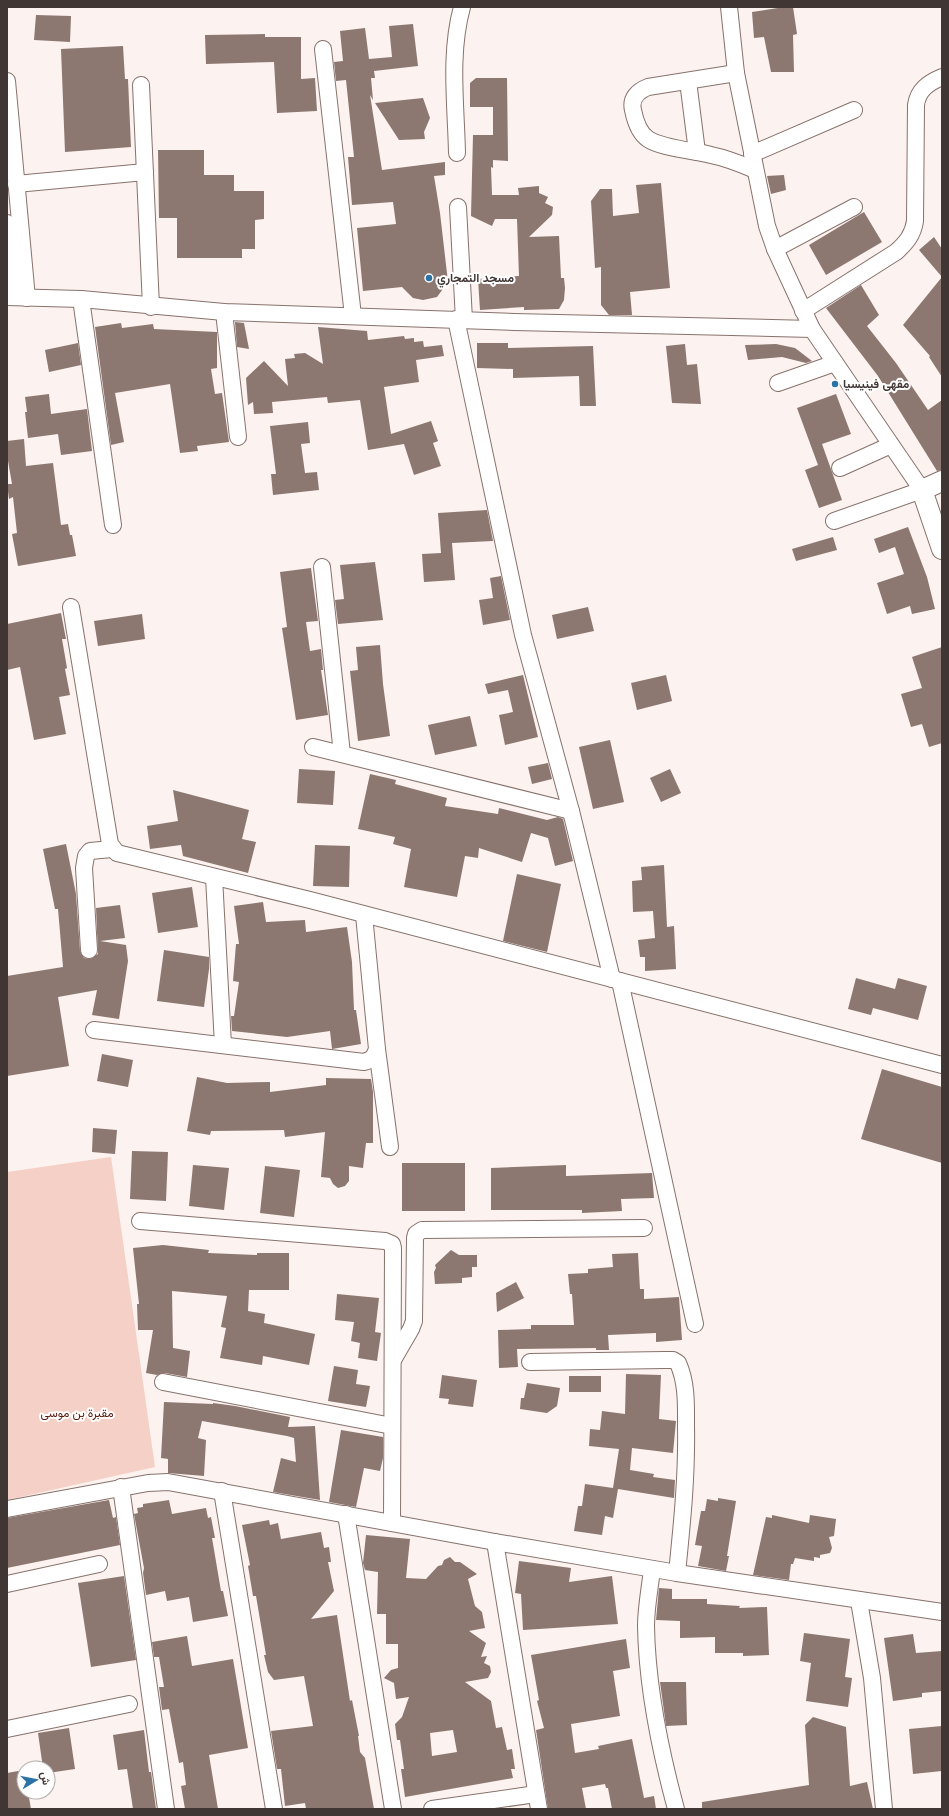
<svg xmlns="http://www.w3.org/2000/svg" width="949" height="1816" viewBox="0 0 949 1816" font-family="'Nunito Sans',Vazirmatn,sans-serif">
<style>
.green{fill:#f4d0c6}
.building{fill:#8c7771;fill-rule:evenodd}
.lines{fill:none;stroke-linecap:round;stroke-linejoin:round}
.minor-casing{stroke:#87726c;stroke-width:18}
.major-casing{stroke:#87726c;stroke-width:22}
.minor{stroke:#fff;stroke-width:16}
.major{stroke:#fff;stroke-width:20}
.poi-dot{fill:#2b72a7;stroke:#fff;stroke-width:1.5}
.labels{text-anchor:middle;stroke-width:4;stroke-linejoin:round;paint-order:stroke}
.poi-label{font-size:12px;font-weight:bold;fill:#403634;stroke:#fff;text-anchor:start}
.park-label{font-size:12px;fill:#571d0f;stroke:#fff}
</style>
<rect width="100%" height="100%" fill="#fcf2ef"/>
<!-- green -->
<path class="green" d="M111 1157 155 1467 7 1500V1172Z"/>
<!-- building -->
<g class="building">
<path d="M784 7H793L797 34 793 35 794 72H771L764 37 754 38 752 12Z"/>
<path d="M36 15 71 16 70 42 34 40Z"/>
<path d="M413 24 418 66 374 71 375 78H371L373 100 370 95 382 170 445 162V175L434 176 440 213 448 282 437 297 423 300 413 298 402 287 363 291 357 228 396 224 393 202 352 205 348 157H354L346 80 336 81 334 62 343 61 340 31 365 28 369 59 392 57 389 26Z"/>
<path d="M265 34V37H301V79L315 78 317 111 277 113 274 62 206 64 205 35Z"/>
<path d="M123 46 125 79H128L131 147 65 152 61 49Z"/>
<path d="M476 78H507L508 161 493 160V168L491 167 492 195H519L518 188 539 186V193L548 197 545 203 553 207 552 215 529 237 559 236 561 278H564L565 288 564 300 559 309 524 310V307L480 310 478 279 519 276 517 219H495L492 226 471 216 473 135H493V107H470V83Z"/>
<path d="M423 98 430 118 424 132 425 139 399 140 375 103Z"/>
<path d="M158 150H204V175H234V191H264V219L255 220V249H242V258H177V218H159Z"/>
<path d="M784 175 786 190 771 194 767 176Z"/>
<path d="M661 183 670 288 630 292 632 315H609L601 305V267L595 268 591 201 600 189H612L613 216 639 213 636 185Z"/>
<path d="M864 212 882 242 826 275 809 245Z"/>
<path d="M934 237 942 249V377L929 357 930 356 903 325 942 277 919 250Z"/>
<path d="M861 285 879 315 867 326 896 363 928 410 942 400V470L937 471 878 376 826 308Z"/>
<path d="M235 322 244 323 249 349 237 347Z"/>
<path d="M121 323 122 328 153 324 154 329 217 332V368L211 369 215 394 222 393 229 442 197 446 198 451 180 453 170 384 115 393 124 442 111 445 95 327Z"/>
<path d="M318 327 367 331 368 340 404 336 405 339 414 338V342L423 341 424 347 442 345 444 356 416 360 419 382 384 387 391 434 431 421 438 441 433 443 441 466 414 475 404 444 368 450 360 400 328 403 327 397 272 402 273 413 254 414 253 402 248 405 246 378 264 361 288 386 285 359 295 358 294 354 305 353 323 364Z"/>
<path d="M78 343 81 365 49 372 45 350Z"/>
<path d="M477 343H508V348L593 346 596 406H580L579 376 513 378V369L477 368Z"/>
<path d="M685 344 687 365 697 364 701 404 672 403 666 346Z"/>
<path d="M776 344 795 348 812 361 806 363 782 357 748 360 745 345Z"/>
<path d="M49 394 51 414 87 409 92 451 61 455 58 434 28 438 25 412H27L25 397Z"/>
<path d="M836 394 851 434 822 444 842 500 819 508 805 470 818 465 797 408Z"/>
<path d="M308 422 310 443 301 444 305 473 317 472 319 490 273 495 271 474H276L270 426Z"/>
<path d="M24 439 26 466 53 463 61 525 68 524 70 535H72L76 556 18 566 12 534 17 533 13 497 9 499 7 484H12L7 455V441Z"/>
<path d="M487 510 493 541 452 543 455 580 424 582 422 554 441 553 438 513Z"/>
<path d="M908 527 927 577 935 609 912 614 910 606 887 614 877 583 904 574 895 547 879 553 874 539Z"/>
<path d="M833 537 837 550 796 561 792 549Z"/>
<path d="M375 562 383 620 338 624 335 600 344 599 340 565Z"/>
<path d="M311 568 318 621 306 622 310 651 321 649 323 670H321L328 715 296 720 282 628 287 627 280 572Z"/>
<path d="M501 576 510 620 483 625 479 600 493 598 490 578Z"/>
<path d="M588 607 594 631 557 639 552 615Z"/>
<path d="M61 613 66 639H62L67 668 65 669 70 695 59 697 66 734 34 740 20 667 7 670V624Z"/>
<path d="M142 614 145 639 98 646 94 621Z"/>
<path d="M380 645 383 684 390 736 358 741 350 671 358 670 356 647Z"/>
<path d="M942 647V743L929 747 922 724 911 727 901 694 922 688 912 657Z"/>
<path d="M523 675 538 737 505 745 499 715 513 712 508 690 488 694 485 684Z"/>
<path d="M666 675 672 701 637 710 631 683Z"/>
<path d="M470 716 477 746 435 755 428 725Z"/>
<path d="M610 740 624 802 593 809 579 747Z"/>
<path d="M548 763 552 779 532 784 528 767Z"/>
<path d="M299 769 335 771 333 805 297 803Z"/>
<path d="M670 769 681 793 661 802 650 778Z"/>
<path d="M370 774 396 780 395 784 447 798 445 806 498 814 499 808 547 820 558 817 563 819 573 861 555 866 548 838 531 833 522 862 479 848 478 858 465 856 457 897 404 887 411 849 393 844 395 837 358 829Z"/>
<path d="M173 790 249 810 242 839 256 842 248 873 183 856 181 845 150 849 147 826 178 821Z"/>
<path d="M66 844 76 894 80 951 84 958 90 959 98 954 96 908 120 905 125 938 100 941 126 945 128 961 119 1019 92 1015 97 990 58 997 69 1066 7 1076V976L63 967 58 909H55L43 849Z"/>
<path d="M315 845 350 846 349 887 313 886Z"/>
<path d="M664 865 667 927 674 926 676 969 645 971V957H640L638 940 655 938 653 911 633 912 632 881 642 880 641 867Z"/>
<path d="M517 874 561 884 547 952 503 941Z"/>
<path d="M192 887 198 927 158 933 152 893Z"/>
<path d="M263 902 266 922 305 920 306 932 347 927 352 962 354 1010H356L361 1044 332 1049 330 1031 287 1037 232 1031 231 1016H234L239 982 233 981 236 944H239L234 906Z"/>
<path d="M164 950 209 957V969L204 1007 157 1001Z"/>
<path d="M856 978 895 989 898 978 927 986 918 1020 873 1008 871 1015 848 1009Z"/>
<path d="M102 1054 133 1060 128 1087 97 1081Z"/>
<path d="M882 1069 942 1087V1163L861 1139Z"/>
<path d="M197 1077 227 1083 270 1082V1092L326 1085V1078L371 1079 373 1092V1143H366L363 1168 349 1166V1181L345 1186 338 1188 333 1184 330 1178 321 1177 325 1132 285 1137 284 1130 211 1131 210 1135 187 1131Z"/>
<path d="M93 1128 117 1130 115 1154 92 1152Z"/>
<path d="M132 1151 168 1152 166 1201 130 1199Z"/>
<rect x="402" y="1163" width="63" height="48"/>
<path d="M193 1165 229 1168 224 1210 189 1206Z"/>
<path d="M566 1165V1176L652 1173 654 1198 621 1199 622 1211 582 1213V1210H491V1168Z"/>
<path d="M265 1166 300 1170 294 1217 260 1213Z"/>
<path d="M163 1245 209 1250 208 1253 257 1255V1253H289V1290H249L248 1311 265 1314 264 1323 315 1334 309 1365 263 1356 262 1365 220 1358 226 1328 221 1327 227 1296 172 1291 173 1348 190 1351 187 1377 165 1373 157 1375 146 1373 153 1330H138L137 1304H139L133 1248Z"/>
<path d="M451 1250 459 1255H477V1267H472V1277L462 1278V1283L435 1284 434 1272 436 1268 435 1265Z"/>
<path d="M638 1253 640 1289H644V1299L679 1297 682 1340 656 1342V1333L608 1335 609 1350H596V1348L517 1349 518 1367 499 1368 498 1330 531 1329V1325H574L572 1294H570L568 1274 588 1273V1269L613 1267 612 1254Z"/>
<path d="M516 1282 524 1298 497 1312 496 1293Z"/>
<path d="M337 1294 379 1298 375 1332 381 1333 377 1361 358 1358 360 1343 351 1341 354 1322 335 1320Z"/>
<path d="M334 1366 358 1370 356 1384 370 1386 366 1407 328 1401Z"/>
<path d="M626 1374 661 1375 659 1419 676 1421 673 1453 632 1448 630 1470 654 1474 653 1477 675 1480 674 1498 618 1489 613 1518 605 1516 602 1535 574 1531 578 1506H582L585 1484 613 1488 619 1449 589 1446 590 1429 600 1430 602 1411 625 1414Z"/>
<path d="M442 1375 477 1380 473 1407 448 1404 449 1399 439 1398Z"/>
<rect x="569" y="1376" width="32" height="16"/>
<path d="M527 1383 560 1388 557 1406 547 1413 520 1409 521 1398H524Z"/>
<path d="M164 1402 213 1404V1403L235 1406 290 1417 288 1427 315 1426 320 1500 273 1492 281 1458 296 1462 294 1438 287 1436 202 1421 198 1438 206 1440 204 1476 168 1473V1459L161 1458Z"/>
<path d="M341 1430 383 1437V1458L380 1471 364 1468 356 1507 329 1502Z"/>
<path d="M718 1498 736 1501 727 1556H729L726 1571 698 1566 702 1546 695 1545 701 1511H705L707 1499 718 1501Z"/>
<path d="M109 1500 113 1518 116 1517 120 1545 7 1568V1518Z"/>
<path d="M169 1500 172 1514 206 1508 208 1518 211 1517 215 1538H212L221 1591H223L228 1616 193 1622 189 1597 167 1601 165 1591 146 1595 143 1573 144 1568 134 1514 138 1513 137 1508 143 1507V1504Z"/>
<path d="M772 1515 809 1523 810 1515 836 1519 834 1536 829 1537 832 1548 830 1553 820 1555V1558L814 1557V1561L795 1558 793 1564H791L789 1580 753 1575 766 1517 772 1518Z"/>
<path d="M269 1520 270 1525 278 1523 281 1539 321 1532 324 1548 329 1547 331 1562H328L334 1591 311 1619 337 1615 350 1701 352 1700 359 1736H358L360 1752 365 1758 374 1809H306L305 1803 285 1806 281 1769H277L271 1731 313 1726 304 1676 274 1680 268 1672 264 1655H266L256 1596H253L248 1566 250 1565 242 1525Z"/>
<path d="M366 1535 410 1539 406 1578 426 1579 438 1566 442 1565 444 1560 450 1557 455 1562H460L477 1574 468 1579 475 1606 482 1612 485 1628 469 1631 486 1643 481 1657 487 1656 484 1663 490 1666 491 1672 488 1678 465 1682 491 1701 496 1728 502 1727 507 1750 512 1749 515 1769H511L513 1778 405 1797 401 1769H404L400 1740H397L395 1724 402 1717 409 1697 396 1699 394 1683 384 1678 391 1670 398 1668V1644H386V1614H377L378 1572 365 1570 363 1563ZM453 1730 457 1752 432 1756 430 1733Z"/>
<path d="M519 1561 571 1568 569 1582 612 1576 618 1624 523 1630 521 1594 515 1593Z"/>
<path d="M124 1576 136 1660 91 1667 78 1583Z"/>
<path d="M659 1588 672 1589V1599H707V1604L740 1606 739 1608 767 1607 769 1655 743 1656V1653H715V1637L680 1638V1621L656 1620Z"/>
<path d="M804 1633 850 1639 845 1677 852 1678 848 1707 806 1701 811 1663 800 1661Z"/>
<path d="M913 1634 916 1653 942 1651V1691L922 1693V1697L893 1701 884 1638Z"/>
<path d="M187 1636 192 1666 233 1659 248 1748 209 1755 218 1809H185L181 1786 186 1785 183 1762 179 1763 169 1709 162 1710 159 1687H164L159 1657H154L152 1642Z"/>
<path d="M626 1639 630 1668 613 1671 620 1716 571 1724 575 1753 599 1749 598 1746 632 1739 644 1798 654 1796 656 1809H612L608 1788H606L605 1784 582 1788 586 1809H548L536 1730 544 1728 537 1701 539 1700 531 1655Z"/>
<path d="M660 1682H686L687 1725 666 1726Z"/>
<path d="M813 1717 846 1727 850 1786 867 1782 873 1809H702V1802L809 1785 805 1725Z"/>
<path d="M942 1726V1771L913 1774 909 1729Z"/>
<path d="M69 1728 75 1769 48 1773V1768H43L38 1733Z"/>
<path d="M144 1730 149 1772H151L156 1809H133L127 1769 118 1770 113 1735Z"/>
<path d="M24 1770V1792H28L31 1809H7V1773Z"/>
</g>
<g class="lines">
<defs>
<g id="minor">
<path d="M729 7 736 73 767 226 775 249 812 329"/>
<path d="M323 49 353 316"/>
<path d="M736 73 648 87C638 91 630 98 633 110 635 120 639 133 648 139 661 148 695 151 711 155 726 158 741 164 755 170"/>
<path d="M7 81 27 298"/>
<path d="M688 81 697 152"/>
<path d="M141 85 151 307"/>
<path d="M457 153C456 105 449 54 462 7"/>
<path d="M752 154 854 110"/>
<path d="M16 184 145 172"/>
<path d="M458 207 464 320"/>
<path d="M7 223 13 297"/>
<path d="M775 249 854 207"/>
<path d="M7 297 81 299 224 312 514 322 812 329 922 490 834 521"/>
<path d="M81 299 113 525"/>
<path d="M803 311 896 252C906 243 913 235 915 221L916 105C918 90 928 83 942 77"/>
<path d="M224 312 238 437"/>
<path d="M456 319 523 635 571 811 612 979"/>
<path d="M778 383 835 363"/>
<path d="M840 468 891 445"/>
<path d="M322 567 342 754"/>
<path d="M71 607 110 844 117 853 310 900 942 1065"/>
<path d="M313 747 571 811"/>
<path d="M214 877 223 1045"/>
<path d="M89 950 84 868 86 856 90 851 112 849"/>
<path d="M620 981 695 1324"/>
<path d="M94 1030 364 1062C372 1060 374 1057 377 1049L364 915"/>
<path d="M377 1049 390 1147"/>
<path d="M140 1221 385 1241 392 1244 393 1248 392 1523"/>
<path d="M393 1360 411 1329 414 1321 415 1238 416 1234 422 1230 644 1228"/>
<path d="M530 1362 665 1360H673L678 1363C687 1383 686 1405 686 1426 687 1476 682 1524 677 1573"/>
<path d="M163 1382 392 1426"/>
<path d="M121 1487 166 1809"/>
<path d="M222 1491 274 1809"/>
<path d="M7 1509 148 1483 168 1482 495 1542 677 1573 942 1612"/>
<path d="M346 1514 393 1809"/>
<path d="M495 1542 539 1809"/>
<path d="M652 1569C650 1588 646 1607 646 1626 647 1688 660 1750 676 1809"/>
<path d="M7 1584 99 1564"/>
<path d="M859 1601 872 1678 884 1809"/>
<path d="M7 1729 129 1704"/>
<path d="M432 1809 536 1794"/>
</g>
<path id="major" d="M942 481 922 490 942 549"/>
</defs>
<!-- minor casing -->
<use href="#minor" class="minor-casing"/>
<!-- major casing -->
<use href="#major" class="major-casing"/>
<!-- minor -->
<use href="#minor" class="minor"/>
<!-- major -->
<use href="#major" class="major"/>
</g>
<!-- markers -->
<g class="poi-dot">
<circle cx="429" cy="278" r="4"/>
<circle cx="835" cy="384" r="4"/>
</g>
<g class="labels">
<!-- poi labels -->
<g class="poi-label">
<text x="437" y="282">مسجد التمجاري</text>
<text x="843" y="388">مقهى فينيسيا</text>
</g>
<!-- park labels -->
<g class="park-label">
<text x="77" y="1417">مقبرة بن موسى</text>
</g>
</g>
<!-- border -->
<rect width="949" height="1816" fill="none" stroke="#403634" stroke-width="16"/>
<!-- north arrow -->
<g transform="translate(36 1780) rotate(80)"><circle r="19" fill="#ffffff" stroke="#b3afae"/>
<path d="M0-3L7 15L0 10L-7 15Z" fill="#2b72a7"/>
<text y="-6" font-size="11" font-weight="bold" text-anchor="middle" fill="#403634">ش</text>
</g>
</svg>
